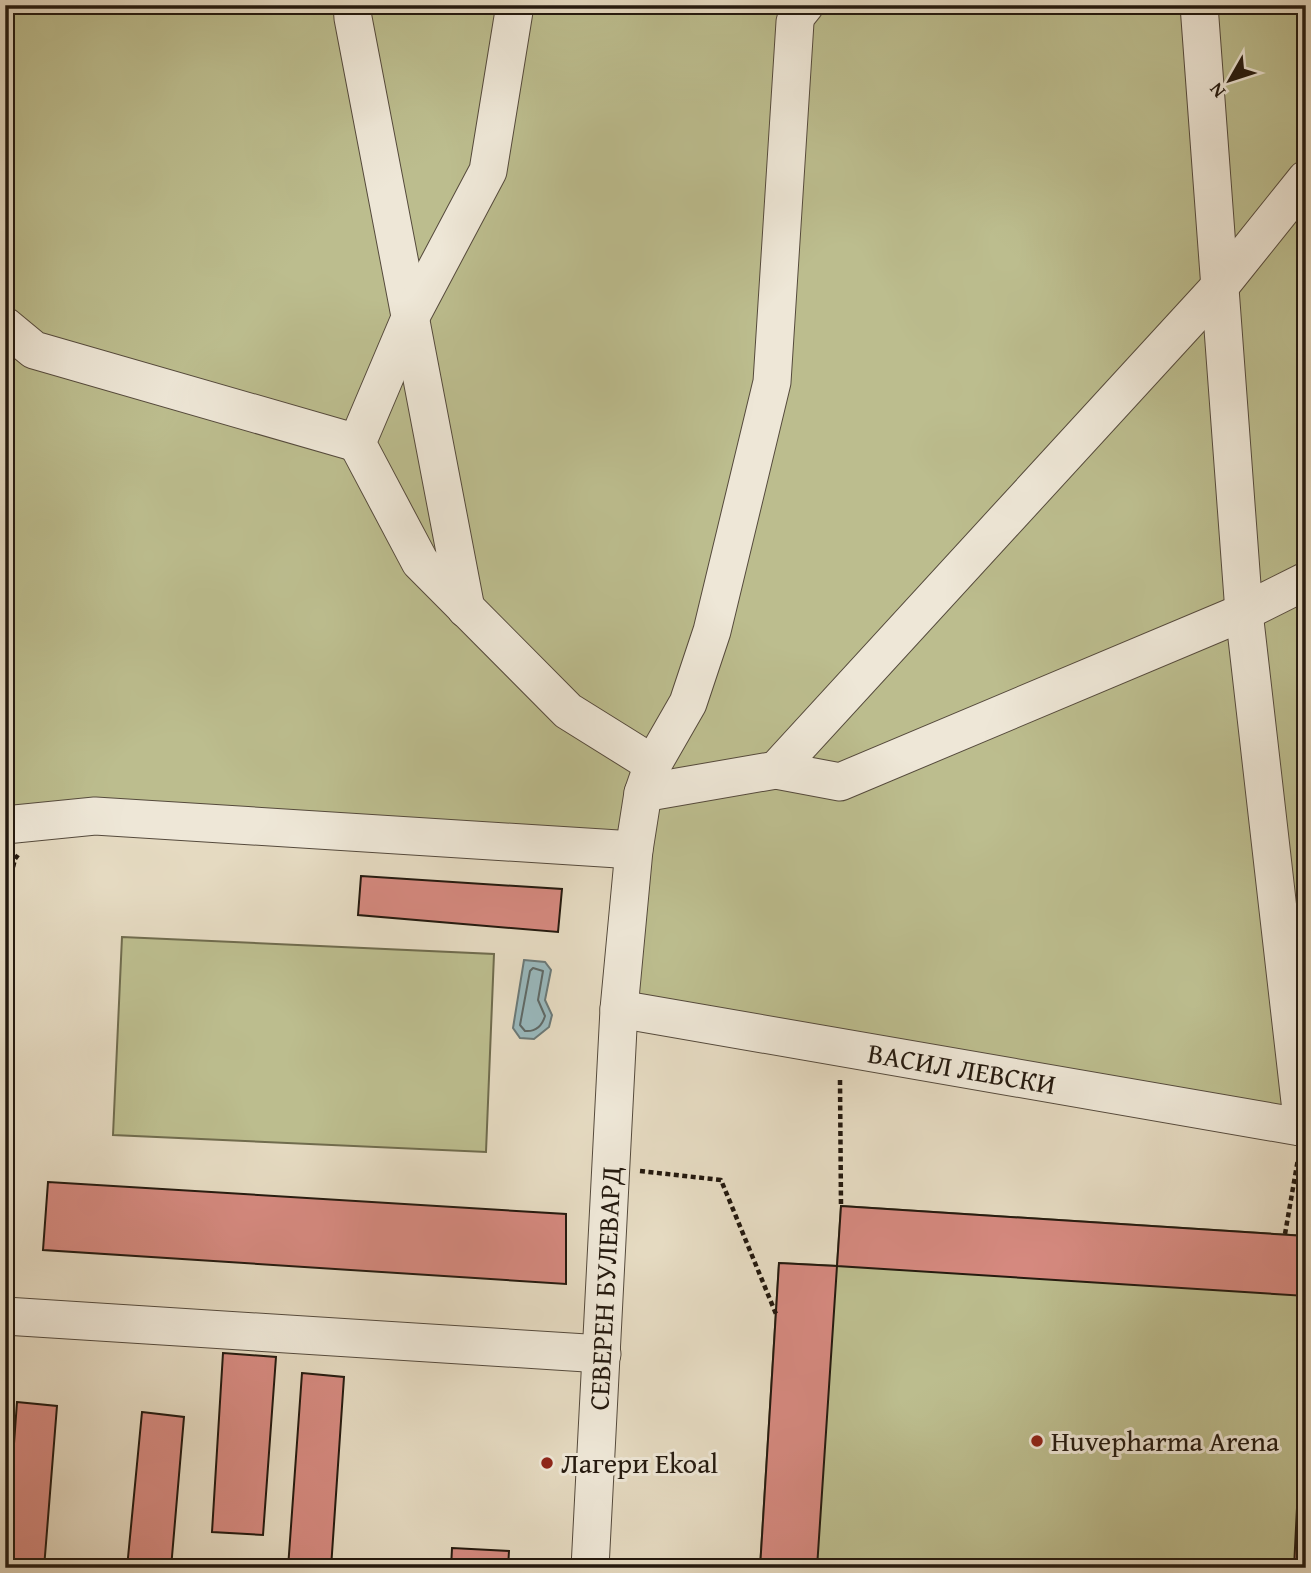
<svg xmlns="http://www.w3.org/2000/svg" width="1311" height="1573" viewBox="0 0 1311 1573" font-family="'Gentium Book Plus',serif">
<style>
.green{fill:#bcbd8e;stroke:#706c4e;stroke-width:2}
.water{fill:#99b8bc;stroke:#6b7977;stroke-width:2}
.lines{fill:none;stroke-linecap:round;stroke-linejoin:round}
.shore{stroke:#5f6966;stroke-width:2}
.building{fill:#d5897f;stroke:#251a0f;stroke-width:2}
.minor-casing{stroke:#554a3c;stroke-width:39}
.path{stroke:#251a0f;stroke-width:4.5;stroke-dasharray:5 3.5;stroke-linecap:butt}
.minor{stroke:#eee7d7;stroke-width:37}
.poi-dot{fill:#8f2418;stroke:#eee7d7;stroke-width:2.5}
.labels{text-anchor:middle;stroke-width:6;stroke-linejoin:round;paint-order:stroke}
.street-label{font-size:28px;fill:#251a0f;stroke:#eee7d7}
.poi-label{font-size:28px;fill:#251a0f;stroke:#eee7d7;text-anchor:start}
</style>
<rect width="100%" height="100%" fill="#e5dac1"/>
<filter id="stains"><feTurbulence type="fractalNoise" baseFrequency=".00286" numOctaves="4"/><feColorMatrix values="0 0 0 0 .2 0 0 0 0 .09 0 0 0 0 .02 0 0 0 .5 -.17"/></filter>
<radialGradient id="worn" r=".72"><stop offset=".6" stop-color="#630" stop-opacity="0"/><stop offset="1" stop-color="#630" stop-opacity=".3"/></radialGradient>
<!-- green -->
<g class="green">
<path d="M5 5H1306V1121L630 1015 643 842 5 814Z"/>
<path d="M122 937 494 954 486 1152 113 1135Z"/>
<path d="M841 1206 1306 1236V1568H760L779 1263 837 1266Z"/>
</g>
<!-- water -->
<path class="water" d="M524 960 545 962 551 970 545 1000 552 1015 549 1027 534 1039 520 1038 513 1028Z"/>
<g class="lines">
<!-- shore -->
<path class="shore" d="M533 968 543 971 538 1000 545 1016C542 1026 536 1032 525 1031L520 1025 530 971Z"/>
</g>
<!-- building -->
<g class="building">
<path d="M361 876 562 889 558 932 358 915Z"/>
<path d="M48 1182 566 1214V1284L43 1250Z"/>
<path d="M841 1206 1306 1236V1296L837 1266Z"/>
<path d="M779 1263 837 1266 817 1568H760Z"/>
<path d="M1306 1328V1568H1294Z"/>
<path d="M223 1353 276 1357 263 1535 212 1532Z"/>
<path d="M302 1373 344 1377 331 1568H288Z"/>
<path d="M17 1402 57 1406 44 1568H5Z"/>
<path d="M142 1412 184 1417 171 1568H127Z"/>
<path d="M452 1548 509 1551 508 1568H451Z"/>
</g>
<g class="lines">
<defs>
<g id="minor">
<path d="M352 5 353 18 466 609"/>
<path d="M515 5 488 171 410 318 357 443 420 562 568 711 653 764"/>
<path d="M1199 5 1244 612 1303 1128"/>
<path d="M5 326 34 350 357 443"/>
<path d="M776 770 840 782 1244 612 1306 581"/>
<path d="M643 793 776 770 1221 285 1306 179"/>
<path d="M5 825 95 816 634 850"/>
<path id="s1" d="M619 1009 1306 1128"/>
<path d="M5 1316 602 1354"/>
<path id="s2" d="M590 1568 619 1009 634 850 643 793 653 764 688 703 712 631 772 382 795 22 797 15 805 5"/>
</g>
</defs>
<!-- minor casing -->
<use href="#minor" class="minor-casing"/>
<!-- path -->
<g class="path">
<path d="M5 900 15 859 18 855"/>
<path d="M840 1080 841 1206"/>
<path d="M640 1171 721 1180 776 1314"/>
<path d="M1285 1234 1298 1159"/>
</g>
<!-- minor -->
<use href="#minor" class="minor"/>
</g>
<!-- markers -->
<g class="poi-dot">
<circle cx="1037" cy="1441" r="7"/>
<circle cx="547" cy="1463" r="7"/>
</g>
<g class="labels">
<!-- street labels -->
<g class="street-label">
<text dy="10" stroke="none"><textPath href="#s1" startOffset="348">ВАСИЛ ЛЕВСКИ</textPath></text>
<text dy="10" stroke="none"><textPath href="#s2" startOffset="280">СЕВЕРЕН БУЛЕВАРД</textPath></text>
</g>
<!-- poi labels -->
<g class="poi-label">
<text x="1051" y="1451">Huvepharma Arena</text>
<text x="561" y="1473">Лагери Ekoal</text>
</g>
</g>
<!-- margin -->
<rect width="1311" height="1573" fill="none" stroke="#e5dac1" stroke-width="28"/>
<rect x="7" y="7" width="1297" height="1559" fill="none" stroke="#251a0f" stroke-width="3.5"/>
<rect x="14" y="14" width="1283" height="1545" fill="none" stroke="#251a0f" stroke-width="2"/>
<!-- north arrow -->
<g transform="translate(1230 80) rotate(231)" stroke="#eee7d7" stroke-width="5" paint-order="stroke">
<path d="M0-5L12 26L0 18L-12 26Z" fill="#251a0f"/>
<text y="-10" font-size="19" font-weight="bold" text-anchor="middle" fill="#251a0f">N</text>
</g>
<rect width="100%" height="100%" filter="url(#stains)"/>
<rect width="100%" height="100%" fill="url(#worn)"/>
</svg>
